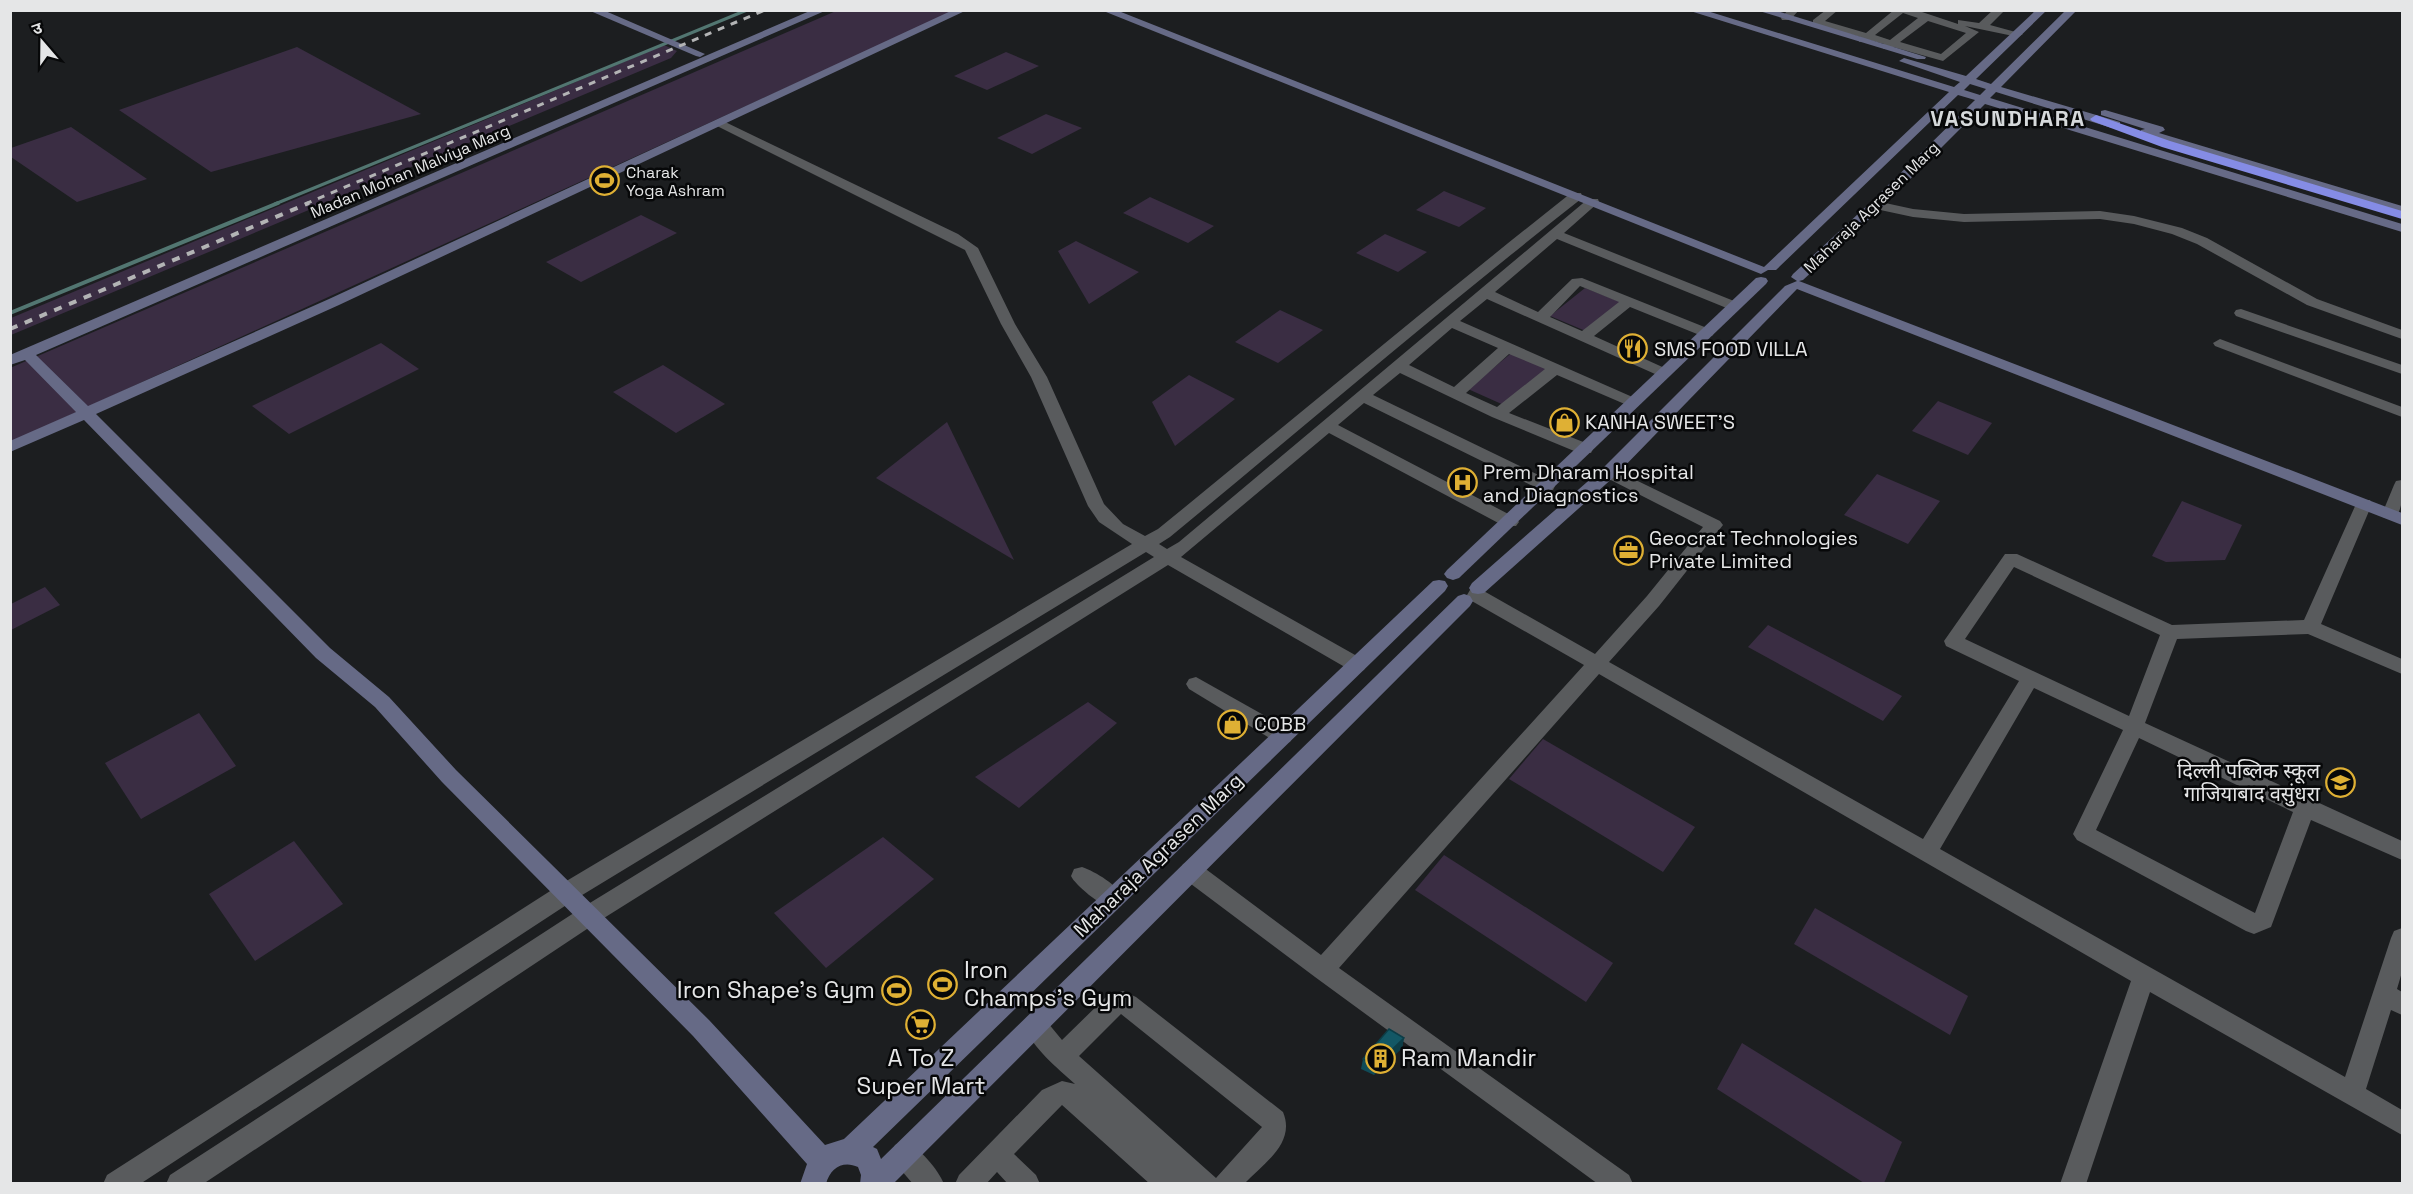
<svg xmlns="http://www.w3.org/2000/svg" width="2413" height="1194" viewBox="0 0 2413 1194" font-family="'Space Grotesk','Noto Sans Devanagari',sans-serif">
<style>
.green{fill:#3a2d43}
.lines{fill:none;stroke-linecap:round;stroke-linejoin:round}
.stream-far1{stroke:#527671;stroke-width:3}
.stream{stroke:#527671;stroke-width:4}
.street{fill:#595b5d;fill-rule:evenodd}
.secondary{fill:#666a86;fill-rule:evenodd}
.highway{fill:#858ce5;fill-rule:evenodd}
.rail-far1{stroke:#b3b4b5;stroke-width:3;stroke-dasharray:7 7;stroke-linecap:butt}
.rail{stroke:#b3b4b5;stroke-width:4;stroke-dasharray:8 8;stroke-linecap:butt}
.wall{fill:#104b57}
.shaded-wall{fill:#0d3d47}
.building{fill:#135765;stroke:#0d3d47;stroke-width:1.5}
.labels{text-anchor:middle;stroke-width:5;stroke-linejoin:round;paint-order:stroke}
.far-street-label{font-size:16px;fill:#e5e6e7;stroke:#070809}
.far-poi-label{font-size:16px;fill:#e5e6e7;stroke:#070809;text-anchor:start}
.poi-label{font-size:20px;fill:#e5e6e7;stroke:#070809;text-anchor:start}
.street-label{font-size:20px;fill:#e5e6e7;stroke:#070809}
.far-district-label{font-size:22px;font-weight:bold;letter-spacing:1.5px;fill:#d6d9db;stroke:#070809}
.near-poi-label{font-size:24px;fill:#e5e6e7;stroke:#070809;text-anchor:start}
</style>
<rect width="100%" height="100%" fill="#1c1e20"/>
<!-- green -->
<g class="green">
<path d="M836 11H954L11 442 10 368Z"/>
<path d="M664 45 677 51 671 58 11 335V318Z"/>
<path d="M297 47 421 114 211 172 119 110Z"/>
<path d="M1006 52 1039 66 987 90 954 76Z"/>
<path d="M1046 114 1082 128 1032 154 997 138Z"/>
<path d="M71 127 147 179 77 202 11 157V148Z"/>
<path d="M1444 191 1486 208 1459 227 1416 210Z"/>
<path d="M1150 197 1214 226 1188 243 1123 213Z"/>
<path d="M641 215 677 233 581 282 546 262Z"/>
<path d="M1385 234 1427 252 1398 272 1356 253Z"/>
<path d="M1076 241 1139 272 1089 304 1058 251Z"/>
<path d="M1585 288 1623 303 1588 332 1550 316Z"/>
<path d="M1280 310 1323 330 1278 363 1235 342Z"/>
<path d="M381 343 419 369 289 434 252 406Z"/>
<path d="M1515 350 1551 366 1506 406 1468 389Z"/>
<path d="M663 365 725 404 676 433 613 392Z"/>
<path d="M1189 375 1235 399 1175 446 1152 402Z"/>
<path d="M1938 401 1992 423 1968 455 1912 431Z"/>
<path d="M947 422 1014 560 876 478Z"/>
<path d="M1877 474 1940 501 1908 544 1844 515Z"/>
<path d="M2182 501 2242 525 2225 560 2166 562 2152 556Z"/>
<path d="M45 587 60 605 11 630V604Z"/>
<path d="M1768 625 1902 696 1883 721 1748 647Z"/>
<path d="M1088 702 1117 723 1019 808 975 777Z"/>
<path d="M199 713 236 766 141 819 105 763Z"/>
<path d="M1543 739 1695 827 1663 872 1509 779Z"/>
<path d="M883 837 934 879 826 968 774 913Z"/>
<path d="M294 841 343 904 255 961 209 894Z"/>
<path d="M1444 855 1613 963 1586 1002 1415 890Z"/>
<path d="M1815 908 1968 996 1950 1035 1794 944Z"/>
<path d="M1742 1043 1902 1142 1884 1183H1864L1717 1089Z"/>
</g>
<g class="lines">
<!-- stream-far1 -->
<path class="stream-far1" d="M275 204 747 10"/>
<!-- stream -->
<path class="stream" d="M10 313 278 203"/>
<!-- street -->
<g class="street">
<path d="M1788 10H1799L1790 20H1782L1781 18Z"/>
<path d="M1826 10H1838L1825 21 1866 33 1894 10H1916L1958 24V20L1979 23 1993 10H2005L1990 25 2023 34 2018 37 1965 26 1979 32 1943 61 1893 47 1883 49 1884 44 1869 40 1859 42 1860 37 1813 24V20ZM1903 13 1918 18 1890 40 1875 35ZM1928 21 1966 33 1941 54 1900 42Z"/>
<path d="M719 119 958 234 978 248 1015 324 1047 377 1104 504 1123 524 1145 536 1158 529C1296 417 1432 303 1571 193H1581L1582 196 1581 199C1441 309 1307 424 1170 537L1159 544 1167 549 1179 542 1588 199H1598L1599 202 1564 233 1739 303 1741 306 1734 310 1729 309 1557 239 1495 292 1538 312 1572 279 1582 278 1712 330 1714 333 1712 336H1702L1630 307 1594 336 1669 370 1672 373 1664 378 1487 299 1460 321 1637 399 1640 402 1637 405H1627L1557 375 1509 413 1591 445 1593 449 1591 453H1579L1492 417 1400 373 1373 395 1553 482 1555 486 1553 490H1541L1364 403 1338 425 1516 518 1519 522 1516 526H1504L1329 433 1181 557 1364 660 1366 665 1364 670 1357 672 1350 670 1168 565 596 923 203 1184H166L170 1175 580 909 1154 557 1146 552 574 900 140 1184H103L107 1175 558 886 1132 544 1099 522 1088 506 1031 377 1001 324 965 250 715 125 713 123ZM1580 286 1619 302 1582 331 1550 317ZM1452 328 1498 348 1454 387 1409 365ZM1509 354 1545 369 1497 407 1466 393Z"/>
<path d="M1876 201 1913 209 1964 214 2100 211 2134 216 2182 228 2207 238 2317 299 2402 330V339L2307 305 2197 244 2172 234 2134 224 2100 219 1964 222 1913 217 1871 208 1870 205 1871 202Z"/>
<path d="M2241 309 2402 365V374L2236 316 2234 313 2236 310Z"/>
<path d="M2220 339 2402 407V417L2215 346 2213 343Z"/>
<path d="M1609 467 1720 521 1723 525 1659 606 1609 662 1923 839 2019 681 1946 646 1944 641 2005 554H2017L2172 625 2304 620 2356 504 2358 500H2370L2372 504 2321 624 2402 659V674L2308 634 2177 639 2145 723 2402 841V860L2311 820 2271 927 2254 934 2246 931 2077 840 2073 834 2123 730 2034 688 1940 849 2345 1077 2391 938 2394 931 2402 928V972L2397 989 2402 992V1015L2391 1010 2366 1089 2402 1110V1135L2150 992 2086 1184H2060L2131 981 1599 674 1339 968 1629 1175 1633 1184H1598L1315 977 1183 878 1180 871 1183 864 1191 862 1199 864 1321 955 1584 665 1470 600 1467 595 1470 590 1476 589 1482 590 1595 654 1647 596 1703 527 1603 476 1601 472 1603 468ZM2014 567 2160 635 2129 716 1965 639ZM2139 738 2293 812 2255 913 2096 830Z"/>
<path d="M2402 480C2403 493 2403 506 2396 518H2384L2382 514 2394 485 2396 481Z"/>
<path d="M1196 677 1290 730 1293 736 1290 742 1283 744 1276 742 1189 689 1186 684 1189 679Z"/>
<path d="M1082 867C1096 872 1118 885 1124 899L1121 906C1117 907 1115 908 1111 908 1101 906 1075 885 1071 876L1074 869Z"/>
<path d="M1123 991 1136 997 1283 1112C1296 1143 1264 1163 1244 1184H1150L1062 1105 1014 1154 1036 1175 1040 1184H1008L997 1172 986 1184H955L959 1175 1042 1090 1062 1081 1075 1084C1056 1067 1034 1049 1023 1025L1027 1017 1035 1014 1043 1017 1062 1040 1107 996ZM1121 1014 1262 1127 1216 1178 1079 1056Z"/>
<path d="M904 1141C920 1148 937 1168 944 1184H913L895 1163 891 1154 895 1145Z"/>
</g>
<!-- secondary -->
<g class="secondary">
<path d="M588 10H603L705 54 700 57 696 56Z"/>
<path d="M812 10H827L36 355 88 406 329 299 953 10H967L339 305 96 414 330 648 389 697 456 770 709 1020 825 1145 844 1139 1433 581 1439 580 1445 581 1448 586 1445 591 873 1147 877 1149 881 1159 1458 596 1464 594 1470 596 1473 601 1470 606 893 1184H860L861 1175 858 1167C843 1160 830 1168 826 1184H800L807 1164 693 1036 442 782 375 707 316 658 84 420 10 452V441L76 412 25 360 10 365V355Z"/>
<path d="M1101 10H1116L1764 267 1949 92 1687 10H1704L1954 87 1960 82 1899 61 1904 58 1966 76 2036 10H2047L1976 79 1991 84 2066 10H2077L2001 87 2120 122V128H2112L1996 92 1990 98 2402 224V232L1985 104 1881 208 1803 280 1799 281 2402 513V525L1797 289 1615 476 1484 593 1478 594 1472 593 1469 588 1472 583 1603 468 1785 286 1797 281 1791 277 1793 274 1871 202 1975 100 1958 95 1776 270H1768L1761 274ZM1970 84 1986 89 1980 95 1964 90Z"/>
<path d="M1756 10H1774L1926 57 1925 59H1917Z"/>
<path d="M2105 110 2163 127 2165 130 2159 133 2402 206V214L2141 136V130L2145 129 2101 115V111Z"/>
<path d="M1761 277 1766 278 1768 281 1766 284 1459 578 1453 580 1447 578 1444 574 1447 570 1756 278Z"/>
</g>
<!-- highway -->
<path class="highway" d="M2096 115 2170 141 2402 211V219L2162 147 2092 121 2090 119Z"/>
<!-- rail-far1 -->
<path class="rail-far1" d="M305 204 765 10"/>
<!-- rail -->
<path class="rail" d="M10 329 309 203"/>
</g>
<!-- wall -->
<path class="wall" d="M1404 1038 1402 1048 1374 1075 1361 1069 1363 1059Z"/>
<!-- shaded-wall -->
<path class="shaded-wall" d="M1404 1038 1402 1048 1374 1075 1376 1065Z"/>
<!-- building -->
<path class="building" d="M1389 1029 1404 1038 1376 1065 1363 1059Z"/>
<!-- icons -->
<defs>
<symbol id="stadium-ring" viewBox="-11 -11 22 22"><circle r="9.5" fill="#070809" stroke="#dfb034" stroke-width="1.5"/><path d="M0-5a6.5 5 0 1 0 0 10a6.5 5 0 1 0 0-10ZM-3.5-1.8h7v3.6h-7Z" fill="#dfb034"/></symbol>
<symbol id="restaurant-ring" viewBox="-11 -11 22 22"><circle r="9.5" fill="#070809" stroke="#dfb034" stroke-width="1.5"/><path d="M-5-6h1v4h1v-4h1v4h1v-4h1v5L-1.5 .5V6h-2V.5L-5-1ZM5-6V6H3V1.5H1.5Q1.5-4 5-6Z" fill="#dfb034"/></symbol>
<symbol id="shop-ring" viewBox="-11 -11 22 22"><circle r="9.5" fill="#070809" stroke="#dfb034" stroke-width="1.5"/><path d="M-5-2.5h2.3a2.7 3.5 0 0 1 5.4 0H5L5.5 6h-11ZM-1.5-2.5h3a1.5 2.3 0 0 0-3 0Z" fill="#dfb034"/></symbol>
<symbol id="hospital-ring" viewBox="-11 -11 22 22"><circle r="9.5" fill="#070809" stroke="#dfb034" stroke-width="1.5"/><path d="M-5-5h3v3.5h4V-5h3V5h-3V1.5h-4V5h-3Z" fill="#dfb034"/></symbol>
<symbol id="office-ring" viewBox="-11 -11 22 22"><circle r="9.5" fill="#070809" stroke="#dfb034" stroke-width="1.5"/><path d="M-6-3h4V-5.5h4V-3h4V5H-6ZM-1-4.5V-3h2v-1.5ZM-6 0V1H6V0Z" fill="#dfb034"/></symbol>
<symbol id="school-ring" viewBox="-11 -11 22 22"><circle r="9.5" fill="#070809" stroke="#dfb034" stroke-width="1.5"/><path d="M0-5L7-2L0 1L-7-2ZM-4 1L0 2.5L4 1V4Q0 6-4 4Z" fill="#dfb034"/></symbol>
<symbol id="supermarket-ring" viewBox="-11 -11 22 22"><circle r="9.5" fill="#070809" stroke="#dfb034" stroke-width="1.5"/><path d="M-6-5.5h2.5l.6 2H6L4.5 2H-2.5L-4.4-4H-6ZM-1.5 3.2a1.3 1.3 0 1 0 .1 0ZM3 3.2a1.3 1.3 0 1 0 .1 0Z" fill="#dfb034"/></symbol>
<symbol id="building-ring" viewBox="-11 -11 22 22"><circle r="9.5" fill="#070809" stroke="#dfb034" stroke-width="1.5"/><path d="M-4-6H4V6H1V3H-1V6H-4ZM-2.5-4.3h1.7v1.8h-1.7ZM.8-4.3h1.7v1.8H.8ZM-2.5-1h1.7V.8h-1.7ZM.8-1h1.7V.8H.8Z" fill="#dfb034"/></symbol>
</defs>
<g fill-rule="evenodd">
<use href="#stadium-ring" x="588" y="164" width="33" height="33"/>
<use href="#restaurant-ring" x="1616" y="332" width="33" height="33"/>
<use href="#shop-ring" x="1548" y="406" width="33" height="33"/>
<use href="#hospital-ring" x="1446" y="466" width="33" height="33"/>
<use href="#office-ring" x="1612" y="534" width="33" height="33"/>
<use href="#shop-ring" x="1216" y="708" width="33" height="33"/>
<use href="#school-ring" x="2324" y="766" width="33" height="33"/>
<use href="#stadium-ring" x="926" y="968" width="33" height="33"/>
<use href="#stadium-ring" x="880" y="974" width="33" height="33"/>
<use href="#supermarket-ring" x="904" y="1008" width="33" height="33"/>
<use href="#building-ring" x="1364" y="1042" width="33" height="33"/>
</g>
<g class="labels">
<!-- far-street labels -->
<g class="far-street-label">
<text transform="translate(410 171) rotate(-23)" y="6">Madan Mohan Malviya Marg</text>
<text transform="translate(1871 207) rotate(-44)" y="6">Maharaja Agrasen Marg</text>
</g>
<!-- far-poi labels -->
<g class="far-poi-label">
<text x="626" y="178">Charak<tspan x="626" dy="18">Yoga Ashram</tspan></text>
</g>
<!-- poi labels -->
<g class="poi-label">
<text x="1654" y="356">SMS FOOD VILLA</text>
<text x="1585" y="429">KANHA SWEET'S</text>
<text x="1483" y="479">Prem Dharam Hospital<tspan x="1483" dy="23">and Diagnostics</tspan></text>
<text x="1649" y="545">Geocrat Technologies<tspan x="1649" dy="23">Private Limited</tspan></text>
<text x="1254" y="731">COBB</text>
<text x="2320" y="778" text-anchor="end">दिल्ली पब्लिक स्कूल<tspan x="2320" dy="23">गाजियाबाद वसुंधरा</tspan></text>
</g>
<!-- street labels -->
<g class="street-label">
<text transform="translate(1158 855) rotate(-44)" y="7">Maharaja Agrasen Marg</text>
</g>
<!-- far-district labels -->
<g class="far-district-label">
<text x="2008" y="126">VASUNDHARA</text>
</g>
<!-- near-poi labels -->
<g class="near-poi-label">
<text x="964" y="978">Iron<tspan x="964" dy="28">Champs's Gym</tspan></text>
<text x="875" y="998" text-anchor="end">Iron Shape's Gym</text>
<text x="921" y="1066" text-anchor="middle">A To Z<tspan x="921" dy="28">Super Mart</tspan></text>
<text x="1401" y="1066">Ram Mandir</text>
</g>
</g>
<!-- border -->
<rect width="2413" height="1194" fill="none" stroke="#e5e6e7" stroke-width="24"/>
<!-- north arrow -->
<g transform="translate(42 42) rotate(340)" stroke="#070809" stroke-width="4.5" paint-order="stroke">
<path d="M0-4.5L10 22L0 15L-10 22Z" fill="#e5e6e7"/>
<text y="-9" font-size="16" font-weight="bold" text-anchor="middle" fill="#e5e6e7">उ</text>
</g>
</svg>
